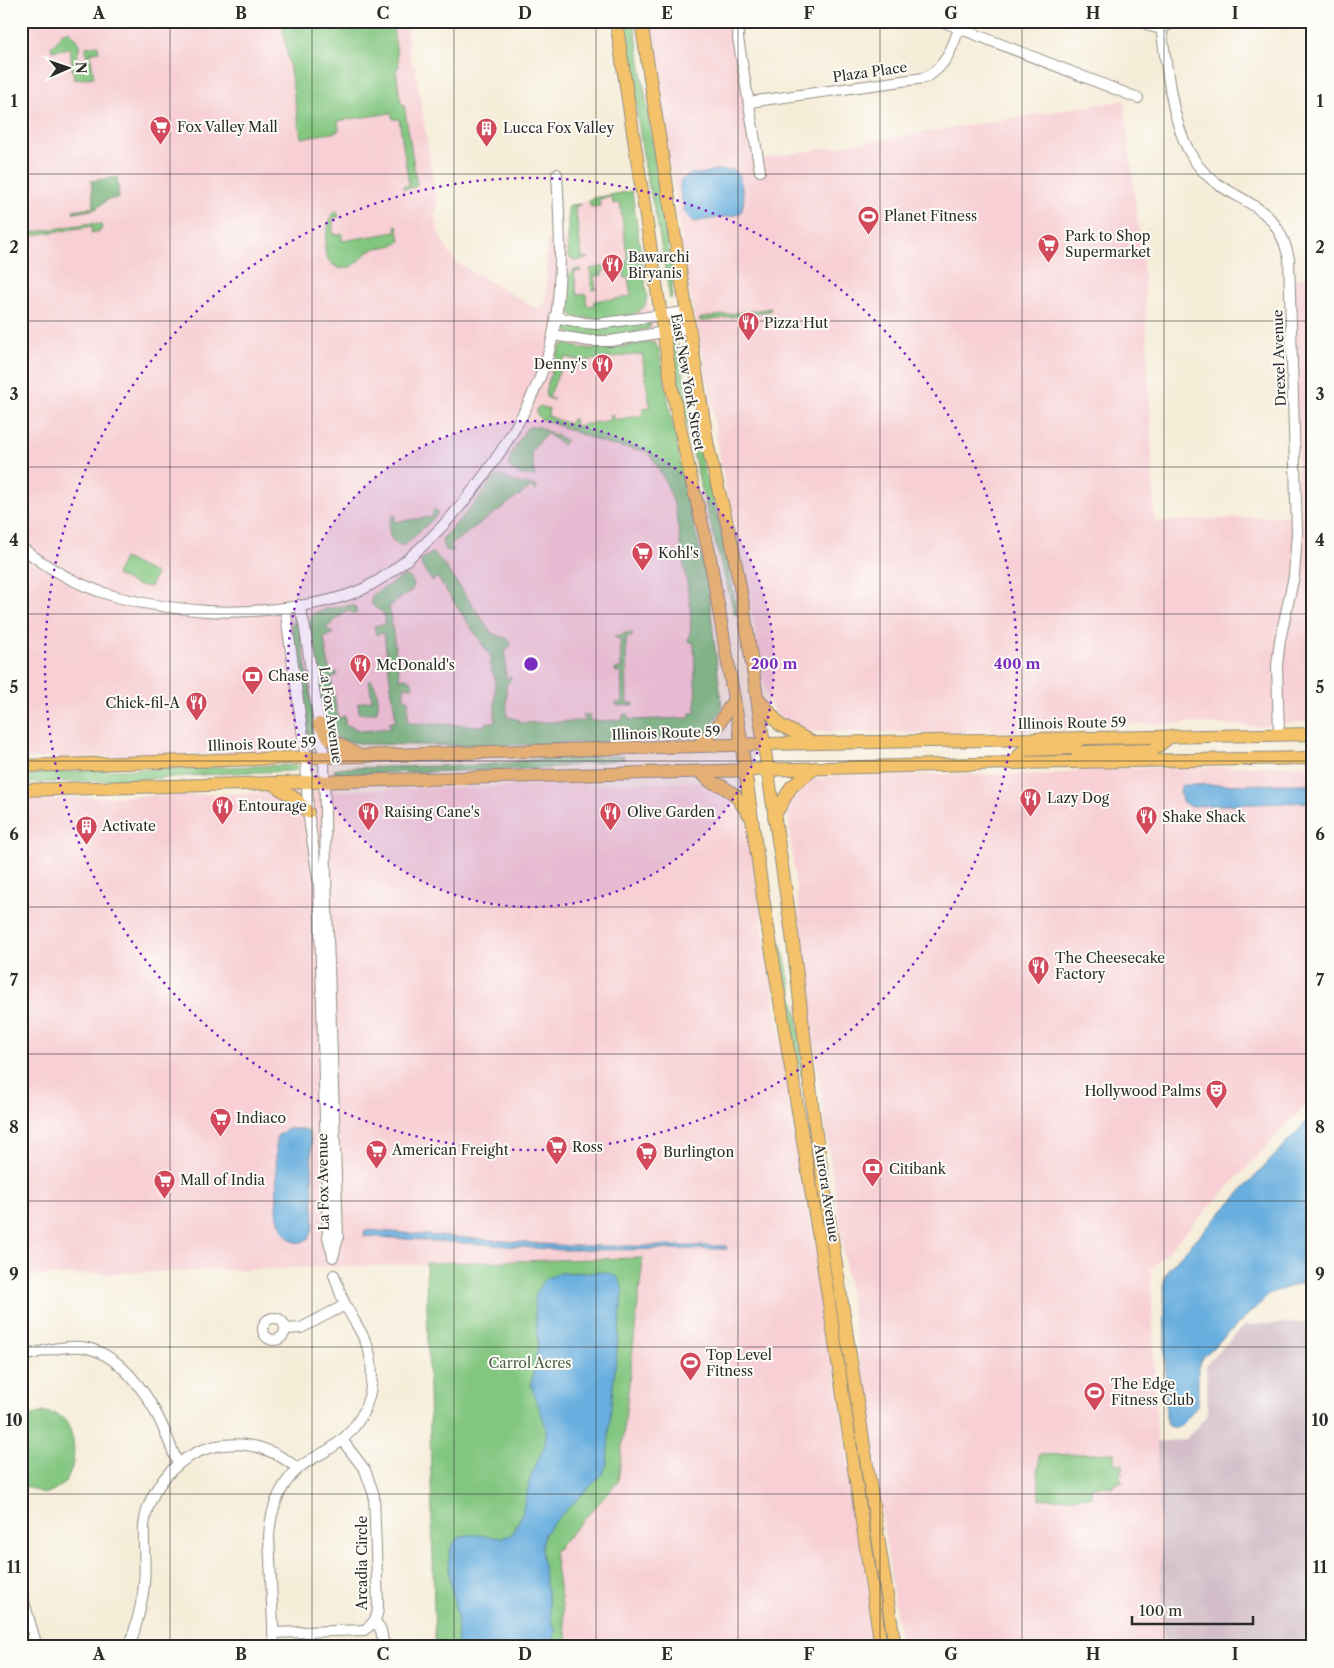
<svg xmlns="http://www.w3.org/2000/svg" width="1334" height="1668" viewBox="0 0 1334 1668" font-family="'Libre Caslon Text',serif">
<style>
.built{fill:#f7cfd4}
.industrial{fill:#d2bdc8}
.green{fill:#82c680;stroke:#567856}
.forest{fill:#69ab6e;stroke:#4a6b4c}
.water{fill:#68aede;stroke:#4a6c84}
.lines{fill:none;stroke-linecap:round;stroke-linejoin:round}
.minor-casing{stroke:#908c82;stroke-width:12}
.major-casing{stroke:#908c82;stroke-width:14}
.minor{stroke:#fff;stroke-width:10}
.major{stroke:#f3c26a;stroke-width:12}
.grid{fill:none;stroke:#2b2b2b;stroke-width:1;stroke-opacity:0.55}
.ring{fill:none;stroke:#7b2cbf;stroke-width:2.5;stroke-dasharray:2.5 5}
.labels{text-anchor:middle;stroke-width:4;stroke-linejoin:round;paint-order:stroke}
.street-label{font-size:14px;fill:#2b2b2b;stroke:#fdfcf7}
.poi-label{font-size:14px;fill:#2b2b2b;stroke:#fdfcf7;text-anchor:start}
.park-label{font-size:14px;fill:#496149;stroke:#fdfcf7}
.centre{fill:#7b2cbf;stroke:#fdfcf7;stroke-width:2.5}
.ring-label{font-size:15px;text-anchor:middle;font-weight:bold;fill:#7b2cbf;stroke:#fdfcf7;stroke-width:4;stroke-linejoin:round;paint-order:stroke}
.neatline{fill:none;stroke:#2b2b2b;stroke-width:2}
.grid-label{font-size:16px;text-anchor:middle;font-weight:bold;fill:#2b2b2b}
</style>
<rect width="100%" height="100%" fill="#fdfcf7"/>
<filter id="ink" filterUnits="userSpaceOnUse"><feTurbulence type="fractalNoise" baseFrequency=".02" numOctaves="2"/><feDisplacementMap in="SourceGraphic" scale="10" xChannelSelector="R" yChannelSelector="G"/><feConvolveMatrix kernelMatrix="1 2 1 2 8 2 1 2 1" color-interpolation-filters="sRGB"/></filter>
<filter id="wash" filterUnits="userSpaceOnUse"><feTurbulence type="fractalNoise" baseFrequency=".0096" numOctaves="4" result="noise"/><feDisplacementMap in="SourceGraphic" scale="20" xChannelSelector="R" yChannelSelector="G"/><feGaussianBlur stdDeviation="1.12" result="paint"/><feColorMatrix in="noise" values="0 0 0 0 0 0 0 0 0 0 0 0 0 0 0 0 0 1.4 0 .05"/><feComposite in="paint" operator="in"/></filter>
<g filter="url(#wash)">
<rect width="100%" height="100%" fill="#f6edd9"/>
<!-- built -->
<g class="built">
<path d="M21 21H405L411 64 415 66 438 209 434 213 439 235 449 253 458 263 533 307 539 308 546 302 547 239 569 240 568 208 570 205 580 204 593 198 632 191 647 296 659 349 683 479 707 579 722 708 698 735 661 740 484 746 365 744 341 740 286 752 21 759Z"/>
<path d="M648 21H734L733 28 753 160 1124 100 1144 276 1155 522 1298 515 1293 278 1313 277V722H1296L1258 727 1190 723 1091 725 1052 731 929 733 801 731 780 721 769 702 761 671 756 635 742 560 725 486 702 351 690 294Z"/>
<path d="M1313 765V1097L1151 1269 1164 1647H901L815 1055 788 816 787 806 792 793 805 781 840 775 1053 774 1093 769Z"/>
<path d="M712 781 745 812 806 1204 817 1253 877 1647H568L554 1552 618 1482 642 1258 21 1276V799Z"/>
</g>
<!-- industrial -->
<path class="industrial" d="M1313 1322V1647H1164L1157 1442 1186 1439 1208 1414 1206 1364 1245 1325Z"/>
<!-- green -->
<g class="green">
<path d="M282 21 390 22 393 28 399 66 396 70 401 103 404 105 417 185 415 187 403 189V186L409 185 399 119H393L391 113 338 121 339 129 337 132 301 138Z"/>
<path d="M623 21H634L673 277 672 298 670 299 658 227 646 174Z"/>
<path d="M69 31C88 51 75 47 76 65L82 67 87 64 86 47 98 45 99 51 90 53 94 77 74 80 70 48 52 51 51 47 58 40 61 34Z"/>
<path d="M632 191 647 296C646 300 646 304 644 307 633 321 590 319 574 317L567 307 569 275 573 270 580 269 581 271 574 272 577 295 586 294 587 306 594 305V301L607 299 611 300 631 296 628 277 625 278 624 272H618L617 269 602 271V275L594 276 596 289 592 290 590 269 628 262 620 203 613 204 612 197 599 199 600 206 591 207 589 201 593 198Z"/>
<path d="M580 204 581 205 575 206 582 258H589L575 261 568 256V208L570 205Z"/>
<path d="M337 211 339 217 333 218V235L342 234V241L396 232 395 226 397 225 400 241C394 248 380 246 371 250 363 255 358 264 350 267 344 269 339 269 335 266 317 256 328 230 331 215L334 212Z"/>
<path d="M92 223 101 225 102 228 100 231 91 233 93 226 21 237V234Z"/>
<path d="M771 308 770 311 706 321H700L699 320 701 318Z"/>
<path d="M648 323 651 325 649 328C631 335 578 343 563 329L569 326 589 328Z"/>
<path d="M675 340 679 347 692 421 702 462 719 522 738 614 735 615C710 524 685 434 672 341Z"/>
<path d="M649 342 655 343 659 349 683 479 707 579 722 708 708 732 689 737 661 740 484 746 365 744 341 740 333 735 326 726 323 715 309 622C311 618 312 614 316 612 324 609 347 604 355 606L357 613 354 614 348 610 326 628 333 633 324 638 330 673 337 672V675L331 678 338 718 345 716V724L361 731 391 728 389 723 396 721 384 636 383 633 376 635 374 626 385 624 384 614C378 607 368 608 372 595L404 576C410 576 412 579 414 584L412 590 389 607 400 679 406 678 412 682 413 687H404V698L408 699V723L485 726 486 722H495V679L489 663 493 660 437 577 432 581 421 565 422 559 432 553 436 555 445 566 492 633C499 637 511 637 511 645L505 652 506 680 510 676 511 680 506 685 507 717 518 719 519 723 587 721 582 715H589L590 721 623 720V715L628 714 629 720 690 718V713L696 712 694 643 688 641C696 619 685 574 681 550 679 536 678 522 675 508 673 496 655 458 646 451L609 445 541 419C537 416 536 413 537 408L540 406 549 409 548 416 569 424 572 419 574 418 575 426 611 420 610 415 613 414 614 420 643 415 642 408 650 407 642 354 582 361 565 357 549 397 554 400 546 397 545 392 559 349C563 342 566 344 573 346 597 352 624 347 649 342Z"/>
<path d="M530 427H538L566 440 563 445 548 434 544 435 531 452 535 476C490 474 514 451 526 429Z"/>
<path d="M500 476 518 483 536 486 538 489 535 491 531 487 450 545 453 550 452 552 445 550 442 542 443 538 476 502 495 477Z"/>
<path d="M434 509 438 512 436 516 405 545C390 547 385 528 392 517L395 515 396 516 394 522 432 517Z"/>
<path d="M124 558 156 574 150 587 136 585 116 575Z"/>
<path d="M295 616 299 622 318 744 317 747 313 749 310 747 291 625Z"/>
<path d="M631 632 633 635 631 637 626 638 627 703H634V705L617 706 616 703H622L621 672H616L615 669 621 668 620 638H615L614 636Z"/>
<path d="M369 680H371C377 686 381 705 376 712L365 714 359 713 358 703 372 700Z"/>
<path d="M624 756V759L538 769 339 774 335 773 334 770 344 768 484 765 550 758Z"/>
<path d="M294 765 298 767V769L292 771 230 773 134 780 21 783V775L78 771Z"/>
<path d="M782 944 798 1020 804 1076 801 1077 795 1045 778 945Z"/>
<path d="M643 1258 618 1482 554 1552 568 1647H435L426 1263Z"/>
<path d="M45 1412C50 1413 57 1414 60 1416 77 1427 77 1465 67 1479 61 1488 53 1491 44 1494L25 1486 21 1481V1421L23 1417Z"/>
<path d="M1114 1453V1464H1122L1124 1467 1120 1469 1123 1473 1119 1476 1123 1482 1115 1484V1486L1091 1487V1497L1040 1499 1037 1471 1039 1466V1455Z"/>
</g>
<!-- forest -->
<path class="forest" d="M117 177 119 198 107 200 96 209 74 213 73 210 94 207 91 181Z"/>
<!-- water -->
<g class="water">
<path d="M717 170H734L739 174 744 198 742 210 740 213 731 216 693 222 684 211 680 190V181L692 173 700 174Z"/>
<path d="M1313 784V802L1190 806 1182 802 1180 791 1181 786 1184 785Z"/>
<path d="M1313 1115V1279L1277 1291 1270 1294 1204 1356 1198 1367V1404L1183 1424 1178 1427H1171L1168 1425 1166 1418 1164 1279 1169 1268Z"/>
<path d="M288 1129H304L308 1131 311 1140 314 1224 310 1237C291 1254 280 1227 277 1213L276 1142 277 1136Z"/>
<path d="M365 1230 567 1246H726L727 1249 563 1250 364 1236Z"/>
<path d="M604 1272C616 1274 620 1278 623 1291L611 1407 607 1464 602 1475 562 1514 544 1534 541 1547 542 1558 552 1623 556 1630 554 1635 556 1647H457C458 1636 458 1626 457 1616 454 1597 437 1544 463 1536 479 1531 496 1543 512 1534L522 1514 530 1479 545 1444 546 1435V1427L531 1385 538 1344 534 1302 537 1291 542 1283 547 1278 559 1273Z"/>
</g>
</g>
<g filter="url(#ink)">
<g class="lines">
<defs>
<g id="minor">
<path d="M739 21 738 38 760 171"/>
<path d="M941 21 1138 98"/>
<path d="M1143 21C1153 30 1164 30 1174 21"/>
<path d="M1161 28C1168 71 1171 129 1197 164 1229 206 1275 194 1289 259L1297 533 1294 576 1280 640 1277 665 1279 734"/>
<path d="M749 102 924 78C948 67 953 44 962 21"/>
<path d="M555 317 585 323 597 324 685 312"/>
<path d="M553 335 590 341H610L688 328"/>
<path d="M21 547C80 594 133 605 206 611 249 614 326 607 365 588 441 549 528 430 550 348 564 296 560 227 557 174"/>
<path d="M299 605 304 623 324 757 326 875 338 1238 333 1257"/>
<path d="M285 608 306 758 308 812 319 885 328 1237 333 1256"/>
<circle cx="274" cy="1329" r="11"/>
<path d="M286 1329 301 1328 345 1305"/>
<path d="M21 1357C40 1351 62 1345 82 1347 118 1352 146 1391 160 1421 167 1435 172 1450 178 1464"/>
<path d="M21 1591 37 1647"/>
<path d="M375 1621 381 1630 384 1647"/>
<path d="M273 1633 364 1630C374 1624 378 1617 378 1606L374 1495 365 1470 342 1440"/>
<path d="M130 1647C135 1626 143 1605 144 1583 146 1564 143 1545 144 1526 148 1488 179 1453 217 1446 248 1440 274 1449 298 1469"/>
<path d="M274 1647 269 1537C270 1512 279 1485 299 1468 309 1459 323 1454 334 1446 364 1425 377 1391 370 1355 366 1336 353 1321 345 1304 340 1295 338 1285 334 1275"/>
</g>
<g id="major">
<path d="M616 21 672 388 689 470 709 552 740 734 764 904 822 1257 881 1647"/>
<path d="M641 21 708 447 732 544 743 603 792 934 815 1128 895 1647"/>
<path d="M759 699 780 725 812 742"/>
<path d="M319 724 330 739 358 755"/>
<path d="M697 746 716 729 734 699"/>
<path d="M1073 762 1084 752 1153 750 1171 736"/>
<path d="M1012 763 1024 750 1073 748 1080 738"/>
<path d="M21 766 765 744 1313 734"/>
<path d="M700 772 711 782 722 786 734 794 751 817"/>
<path d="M271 783 296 799 308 812"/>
<path d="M21 790 1012 763 1313 758"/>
<path d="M774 817 791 787 815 768"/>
</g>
</defs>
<!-- minor casing -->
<use href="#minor" class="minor-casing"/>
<!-- major casing -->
<use href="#major" class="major-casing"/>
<!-- minor -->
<use href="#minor" class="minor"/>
<!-- major -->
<use href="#major" class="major"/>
</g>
</g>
<!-- grid -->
<path class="grid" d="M170 21V1647M312 21V1647M454 21V1647M596 21V1647M738 21V1647M880 21V1647M1022 21V1647M1164 21V1647M21 174H1313M21 321H1313M21 467H1313M21 614H1313M21 761H1313M21 907H1313M21 1054H1313M21 1201H1313M21 1347H1313M21 1494H1313"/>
<!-- distance rings -->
<circle cx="531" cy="664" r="243" fill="#7b2cbf" fill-opacity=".12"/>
<g class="ring">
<circle cx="531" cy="664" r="243"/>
<circle cx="531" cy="664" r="486"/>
</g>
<!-- icons -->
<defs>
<symbol id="supermarket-pin" viewBox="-11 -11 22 30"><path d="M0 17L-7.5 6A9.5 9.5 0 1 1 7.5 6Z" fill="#d1495b" stroke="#fdfcf7"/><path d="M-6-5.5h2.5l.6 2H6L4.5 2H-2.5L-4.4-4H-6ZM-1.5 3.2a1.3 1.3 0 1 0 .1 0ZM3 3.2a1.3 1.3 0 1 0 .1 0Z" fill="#fff"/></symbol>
<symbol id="building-pin" viewBox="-11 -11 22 30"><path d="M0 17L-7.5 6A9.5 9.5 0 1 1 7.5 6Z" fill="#d1495b" stroke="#fdfcf7"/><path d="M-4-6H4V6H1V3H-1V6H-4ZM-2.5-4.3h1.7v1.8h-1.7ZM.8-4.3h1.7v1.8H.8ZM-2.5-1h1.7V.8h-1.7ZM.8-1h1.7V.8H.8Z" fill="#fff"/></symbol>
<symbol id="stadium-pin" viewBox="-11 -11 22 30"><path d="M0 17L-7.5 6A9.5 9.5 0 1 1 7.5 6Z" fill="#d1495b" stroke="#fdfcf7"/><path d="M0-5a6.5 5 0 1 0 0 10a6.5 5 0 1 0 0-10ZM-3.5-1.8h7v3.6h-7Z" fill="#fff"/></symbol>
<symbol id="restaurant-pin" viewBox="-11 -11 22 30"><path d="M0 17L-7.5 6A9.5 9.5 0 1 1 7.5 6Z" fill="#d1495b" stroke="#fdfcf7"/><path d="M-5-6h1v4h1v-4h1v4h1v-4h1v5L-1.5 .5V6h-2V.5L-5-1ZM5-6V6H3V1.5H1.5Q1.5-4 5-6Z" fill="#fff"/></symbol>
<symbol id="bank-pin" viewBox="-11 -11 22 30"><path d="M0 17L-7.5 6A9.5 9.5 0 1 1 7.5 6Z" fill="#d1495b" stroke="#fdfcf7"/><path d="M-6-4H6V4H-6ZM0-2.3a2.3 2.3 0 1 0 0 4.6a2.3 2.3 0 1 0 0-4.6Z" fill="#fff"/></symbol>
<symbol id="theatre-pin" viewBox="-11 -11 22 30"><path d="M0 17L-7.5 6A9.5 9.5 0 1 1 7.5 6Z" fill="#d1495b" stroke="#fdfcf7"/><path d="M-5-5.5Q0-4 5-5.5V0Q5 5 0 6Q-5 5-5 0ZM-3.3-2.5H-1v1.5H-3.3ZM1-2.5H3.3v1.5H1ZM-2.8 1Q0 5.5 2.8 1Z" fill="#fff"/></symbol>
</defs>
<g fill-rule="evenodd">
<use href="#supermarket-pin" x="148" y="114" width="25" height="34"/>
<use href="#building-pin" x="474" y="116" width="25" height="34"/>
<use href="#stadium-pin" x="856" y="204" width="25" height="34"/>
<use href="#supermarket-pin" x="1036" y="232" width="25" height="34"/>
<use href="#restaurant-pin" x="600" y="252" width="25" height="34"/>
<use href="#restaurant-pin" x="736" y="310" width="25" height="34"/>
<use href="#restaurant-pin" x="590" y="352" width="25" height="34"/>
<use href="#supermarket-pin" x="630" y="540" width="25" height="34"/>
<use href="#restaurant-pin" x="348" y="652" width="25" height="34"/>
<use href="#bank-pin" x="240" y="664" width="25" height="34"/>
<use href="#restaurant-pin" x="184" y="690" width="25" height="34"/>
<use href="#restaurant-pin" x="1018" y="786" width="25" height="34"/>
<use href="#restaurant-pin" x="210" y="794" width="25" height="34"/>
<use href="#restaurant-pin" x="356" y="800" width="25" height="34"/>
<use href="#restaurant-pin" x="598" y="800" width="25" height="34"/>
<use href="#restaurant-pin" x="1134" y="804" width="25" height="34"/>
<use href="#building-pin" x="74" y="814" width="25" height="34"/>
<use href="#restaurant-pin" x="1026" y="954" width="25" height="34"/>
<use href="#theatre-pin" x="1204" y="1078" width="25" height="34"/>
<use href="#supermarket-pin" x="208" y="1106" width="25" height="34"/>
<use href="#supermarket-pin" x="544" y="1134" width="25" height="34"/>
<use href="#supermarket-pin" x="364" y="1138" width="25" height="34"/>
<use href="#supermarket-pin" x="634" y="1140" width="25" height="34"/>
<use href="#bank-pin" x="860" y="1156" width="25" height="34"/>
<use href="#supermarket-pin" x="152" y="1168" width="25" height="34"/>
<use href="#stadium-pin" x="678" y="1350" width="25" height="34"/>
<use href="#stadium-pin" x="1082" y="1380" width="25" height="34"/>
</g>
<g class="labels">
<!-- street labels -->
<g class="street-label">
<text transform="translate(870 72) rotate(-8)" y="5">Plaza Place</text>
<text transform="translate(1279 358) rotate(-92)" y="5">Drexel Avenue</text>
<text transform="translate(688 382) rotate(80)" y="5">East New York Street</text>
<text transform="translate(331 715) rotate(82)" y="5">La Fox Avenue</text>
<text transform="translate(1072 723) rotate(-1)" y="5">Illinois Route 59</text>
<text transform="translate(666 733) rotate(-2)" y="5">Illinois Route 59</text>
<text transform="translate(262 744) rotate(-2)" y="5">Illinois Route 59</text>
<text transform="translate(323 1182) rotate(-91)" y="5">La Fox Avenue</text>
<text transform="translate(827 1193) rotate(81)" y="5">Aurora Avenue</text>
<text transform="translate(362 1563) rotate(-90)" y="5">Arcadia Circle</text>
</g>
<!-- poi labels -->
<g class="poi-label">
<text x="177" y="132">Fox Valley Mall</text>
<text x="503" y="133">Lucca Fox Valley</text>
<text x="884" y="221">Planet Fitness</text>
<text x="1065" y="241">Park to Shop<tspan x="1065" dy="16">Supermarket</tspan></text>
<text x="628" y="262">Bawarchi<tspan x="628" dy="16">Biryanis</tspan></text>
<text x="764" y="328">Pizza Hut</text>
<text x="587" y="369" text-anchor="end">Denny's</text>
<text x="658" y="558">Kohl's</text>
<text x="376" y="670">McDonald's</text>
<text x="268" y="681">Chase</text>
<text x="180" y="708" text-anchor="end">Chick-fil-A</text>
<text x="1047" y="803">Lazy Dog</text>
<text x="238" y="811">Entourage</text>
<text x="384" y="817">Raising Cane's</text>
<text x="627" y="817">Olive Garden</text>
<text x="1162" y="822">Shake Shack</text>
<text x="102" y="831">Activate</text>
<text x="1055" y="963">The Cheesecake<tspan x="1055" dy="16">Factory</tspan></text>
<text x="1201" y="1096" text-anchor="end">Hollywood Palms</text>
<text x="236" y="1123">Indiaco</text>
<text x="572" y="1152">Ross</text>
<text x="392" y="1155">American Freight</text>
<text x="663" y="1157">Burlington</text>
<text x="889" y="1174">Citibank</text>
<text x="180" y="1185">Mall of India</text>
<text x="706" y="1360">Top Level<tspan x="706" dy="16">Fitness</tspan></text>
<text x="1111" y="1389">The Edge<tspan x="1111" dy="16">Fitness Club</tspan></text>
</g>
<!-- park labels -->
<g class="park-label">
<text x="530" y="1368">Carrol Acres</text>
</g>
</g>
<circle cx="531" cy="664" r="8" class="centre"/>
<g class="ring-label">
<text x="774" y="669">200 m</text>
<text x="1017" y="669">400 m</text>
</g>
<!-- margin -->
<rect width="1334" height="1668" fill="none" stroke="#fdfcf7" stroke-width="55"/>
<!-- north arrow -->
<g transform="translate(68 68) rotate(88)" stroke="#fdfcf7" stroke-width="4" paint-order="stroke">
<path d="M0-4L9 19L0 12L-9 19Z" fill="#2b2b2b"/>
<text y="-8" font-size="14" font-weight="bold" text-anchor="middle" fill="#2b2b2b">N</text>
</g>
<!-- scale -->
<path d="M1132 1616v8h121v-8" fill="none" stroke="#2b2b2b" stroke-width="2.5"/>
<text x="1139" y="1616" font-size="15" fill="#2b2b2b" stroke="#fdfcf7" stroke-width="4" paint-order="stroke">100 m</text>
<rect x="28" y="28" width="1278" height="1612" class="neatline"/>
<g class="grid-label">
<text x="99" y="19">A</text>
<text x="241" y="19">B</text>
<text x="383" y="19">C</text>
<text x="525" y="19">D</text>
<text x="667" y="19">E</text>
<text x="809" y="19">F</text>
<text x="951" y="19">G</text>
<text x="1093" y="19">H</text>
<text x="1235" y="19">I</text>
<text x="14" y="107">1</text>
<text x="1320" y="107">1</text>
<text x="14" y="253">2</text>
<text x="1320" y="253">2</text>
<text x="14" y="400">3</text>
<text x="1320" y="400">3</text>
<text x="14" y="546">4</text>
<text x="1320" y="546">4</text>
<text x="14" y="693">5</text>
<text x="1320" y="693">5</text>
<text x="14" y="840">6</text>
<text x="1320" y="840">6</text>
<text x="14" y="986">7</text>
<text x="1320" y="986">7</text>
<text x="14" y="1133">8</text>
<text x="1320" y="1133">8</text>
<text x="14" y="1280">9</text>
<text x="1320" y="1280">9</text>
<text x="14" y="1426">10</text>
<text x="1320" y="1426">10</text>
<text x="14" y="1573">11</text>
<text x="1320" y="1573">11</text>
<text x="99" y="1660">A</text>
<text x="241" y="1660">B</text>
<text x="383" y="1660">C</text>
<text x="525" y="1660">D</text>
<text x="667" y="1660">E</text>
<text x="809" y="1660">F</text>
<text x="951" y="1660">G</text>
<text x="1093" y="1660">H</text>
<text x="1235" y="1660">I</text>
</g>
</svg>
